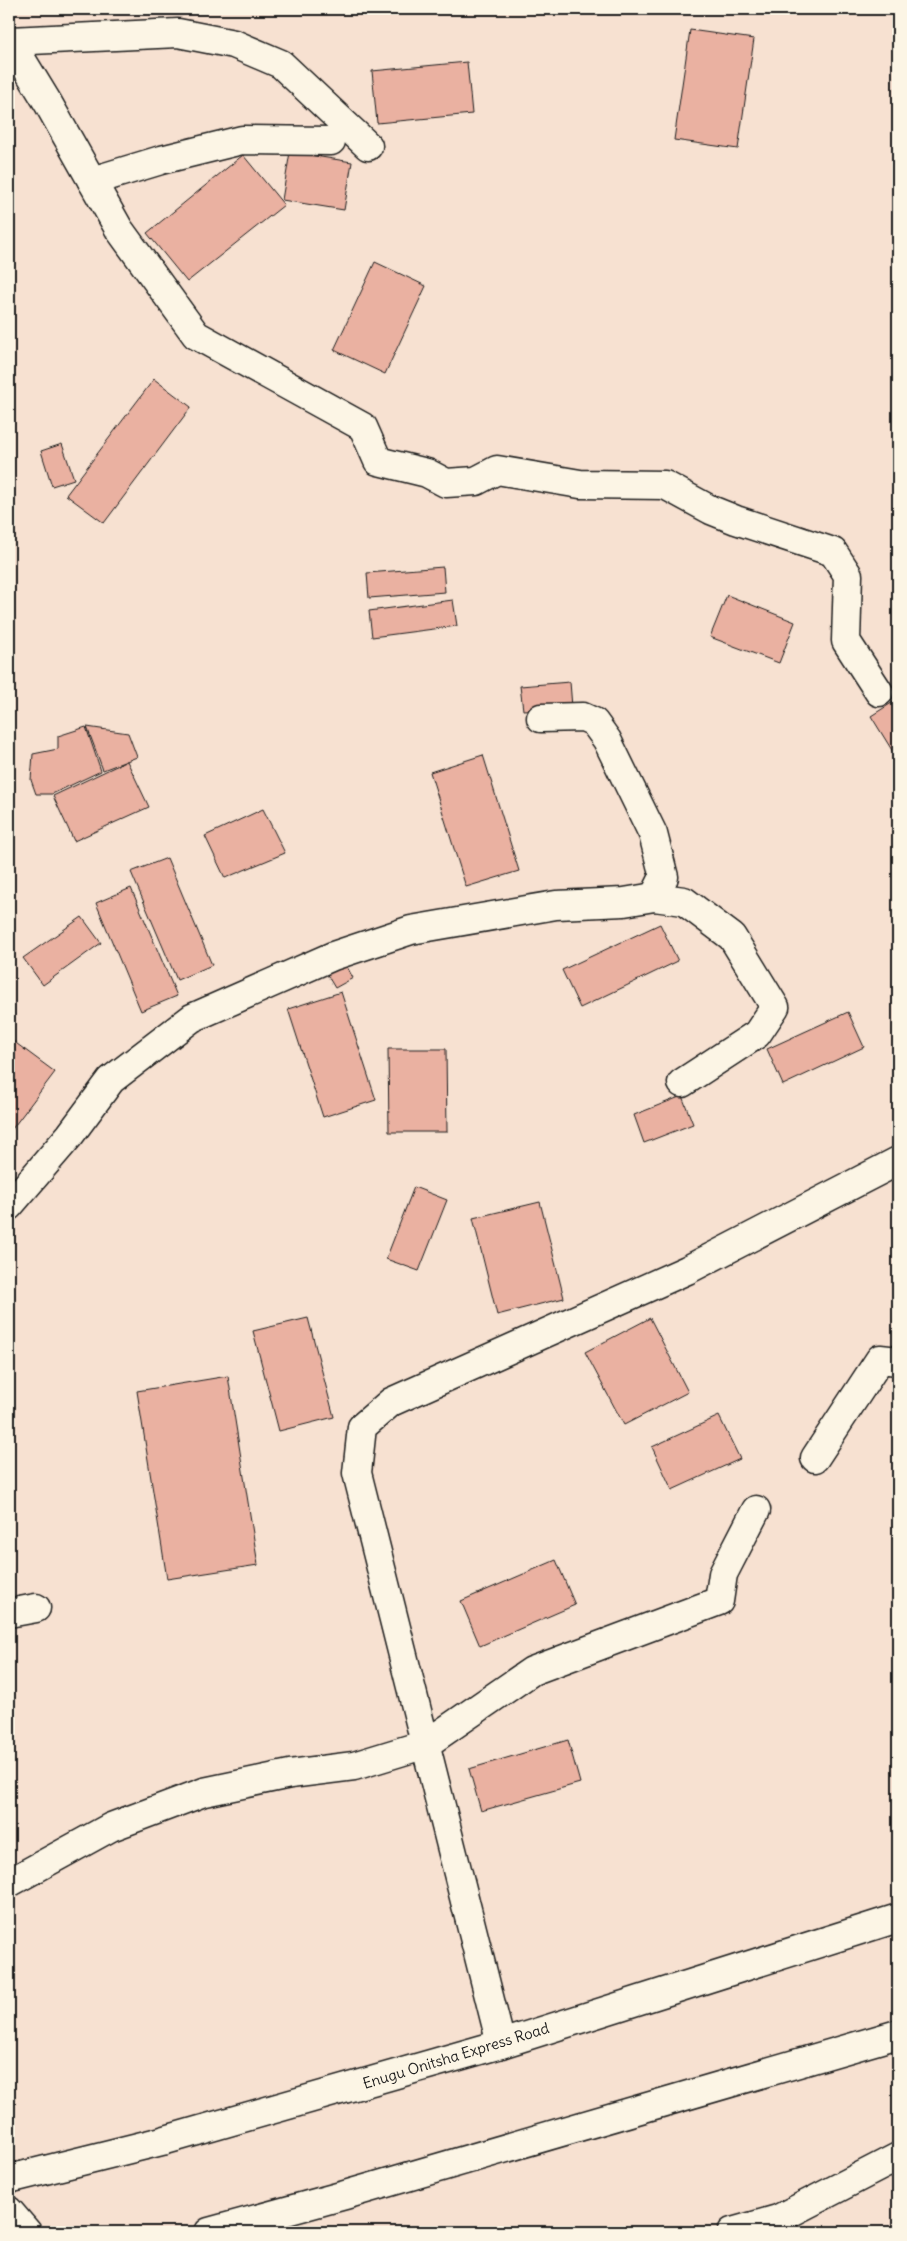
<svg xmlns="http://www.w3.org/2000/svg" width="907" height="2241" viewBox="0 0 907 2241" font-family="Delius,sans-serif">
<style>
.building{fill:#eab1a1;stroke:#1c1c1c}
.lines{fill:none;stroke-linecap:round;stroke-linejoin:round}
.minor-casing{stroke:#1c1c1c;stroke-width:31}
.major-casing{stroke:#1c1c1c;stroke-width:31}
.highway-casing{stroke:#1c1c1c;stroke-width:31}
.minor{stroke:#fcf5e5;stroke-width:28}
.major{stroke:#fcf5e5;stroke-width:28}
.highway{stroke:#fcf5e5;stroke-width:28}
.labels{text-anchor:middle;stroke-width:4;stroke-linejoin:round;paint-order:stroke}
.street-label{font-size:15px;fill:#1c1c1c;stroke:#fcf5e5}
</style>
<rect width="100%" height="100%" fill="#f7e1d1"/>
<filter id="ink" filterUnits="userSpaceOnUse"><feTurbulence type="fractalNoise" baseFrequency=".02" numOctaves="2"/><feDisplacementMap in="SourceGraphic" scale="10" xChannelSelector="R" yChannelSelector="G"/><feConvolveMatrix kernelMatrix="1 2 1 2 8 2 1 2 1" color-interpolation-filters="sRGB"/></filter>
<g filter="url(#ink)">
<!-- building -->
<g class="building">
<path d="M690 30 754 39 738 149 674 140Z"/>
<path d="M467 62 472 114 377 123 372 71Z"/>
<path d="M290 152 352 162 344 210 282 200Z"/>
<path d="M243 155 284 205 187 282 147 233Z"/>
<path d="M375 262 426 286 385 374 334 350Z"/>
<path d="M154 379 191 407 104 523 66 495Z"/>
<path d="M62 444 74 479 52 486 41 451Z"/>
<path d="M443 567 445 592 369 598 367 573Z"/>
<path d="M727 595 795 622 779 663 710 637Z"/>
<path d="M453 600 457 626 372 637 369 611Z"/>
<path d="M570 682 572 707 523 710 520 686Z"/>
<path d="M898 699V760L871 716Z"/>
<path d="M86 727 101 771 52 794H36L31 780 33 754 58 749V736Z"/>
<path d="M87 727 128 733 137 757 103 770Z"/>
<path d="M483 755 519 871 466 887 430 772Z"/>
<path d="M127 761 149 807 74 841 53 796Z"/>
<path d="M263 809 285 853 225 878 205 836Z"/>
<path d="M167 858 212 965 177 980 131 872Z"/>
<path d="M131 888 177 996 141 1011 96 903Z"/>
<path d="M82 917 101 943 43 985 23 958Z"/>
<path d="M660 924 678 961 580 1008 562 970Z"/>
<path d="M345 963 353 978 335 988 326 973Z"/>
<path d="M341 992 376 1100 323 1117 288 1009Z"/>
<path d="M848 1012 864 1047 783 1085 767 1049Z"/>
<path d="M9 1038 55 1072 9 1133Z"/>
<path d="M388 1049H446L447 1132H389Z"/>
<path d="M682 1096 693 1124 644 1143 634 1115Z"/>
<path d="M414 1187 447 1200 419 1271 386 1259Z"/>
<path d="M540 1202 564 1298 497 1315 473 1218Z"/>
<path d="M308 1318 334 1417 279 1431 253 1331Z"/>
<path d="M650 1318 688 1392 624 1425 585 1352Z"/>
<path d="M228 1376 258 1565 167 1579 137 1391Z"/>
<path d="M719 1416 740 1459 672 1490 652 1447Z"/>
<path d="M556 1560 575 1605 480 1646 461 1601Z"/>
<path d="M568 1740 580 1783 481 1811 469 1769Z"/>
</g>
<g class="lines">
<defs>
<g id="minor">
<path d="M9 39 48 103 119 229 196 335 363 427 378 461 427 473 446 483 476 481 497 470 580 484 665 485 711 510 736 520 833 552 848 575 846 641 879 692"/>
<path d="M10 41 178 33 234 44 281 64 368 146"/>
<path d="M92 181 161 160 242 140 331 141"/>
<path d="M541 718 583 717 594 722 607 740 653 834 664 877 654 897"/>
<path d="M9 1206 70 1135 111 1080 192 1018 333 956 411 930 556 905 624 902 654 897 684 901 732 937 775 1007 757 1034 682 1083"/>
<path d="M815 1458 880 1359 898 1361"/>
<path d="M9 1613 36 1608"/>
<path d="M9 1883 111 1827 204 1792 290 1774 354 1766 426 1744 532 1671 719 1601 723 1574 756 1510"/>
<path d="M501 2044 357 1473 362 1427 391 1402 687 1270 898 1161"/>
</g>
<path id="major" d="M9 2211 27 2232"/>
<g id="highway">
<path d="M9 2179 162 2141 501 2044 898 1918"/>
<path d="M209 2232 345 2195 898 2034"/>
<path d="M732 2232 778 2219 898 2157"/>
</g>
</defs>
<!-- minor casing -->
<use href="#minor" class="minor-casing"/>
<!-- major casing -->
<use href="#major" class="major-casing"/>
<!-- highway casing -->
<use href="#highway" class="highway-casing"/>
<!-- minor -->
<use href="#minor" class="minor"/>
<!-- major -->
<use href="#major" class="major"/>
<!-- highway -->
<use href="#highway" class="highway"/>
</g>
</g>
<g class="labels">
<!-- street labels -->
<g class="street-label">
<text transform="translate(456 2056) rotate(-17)" y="5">Enugu Onitsha Express Road</text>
</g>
</g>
<!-- margin -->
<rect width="907" height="2241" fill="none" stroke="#fcf5e5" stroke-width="30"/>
<rect x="15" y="15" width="877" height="2211" fill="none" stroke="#1c1c1c" stroke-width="2" filter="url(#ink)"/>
</svg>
